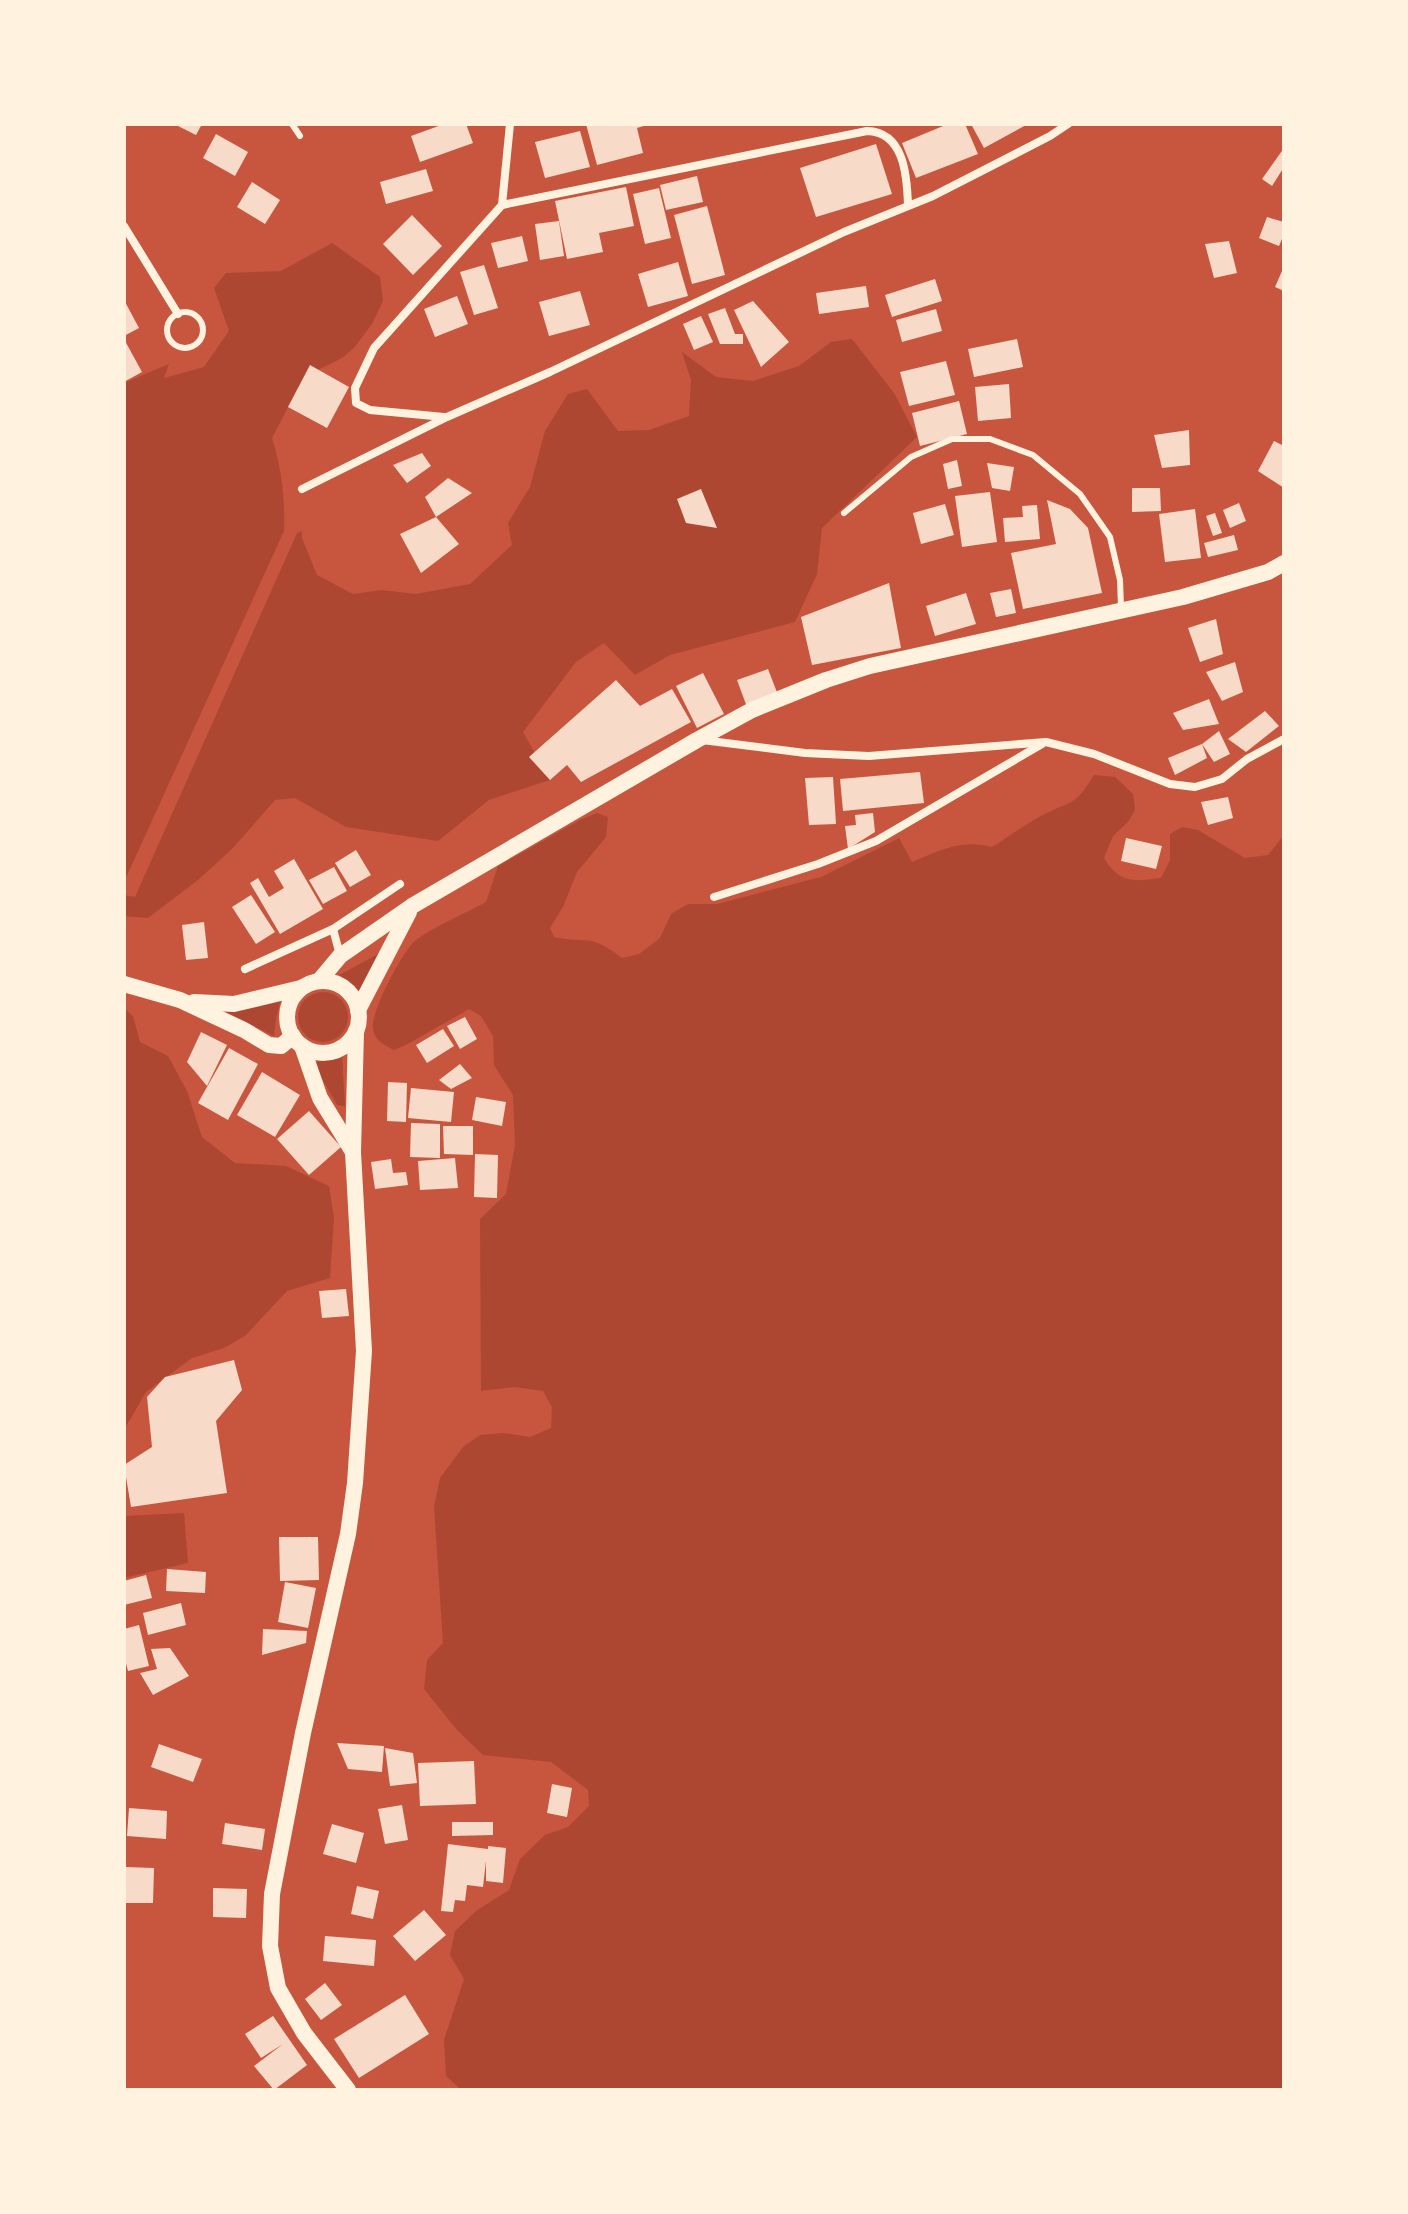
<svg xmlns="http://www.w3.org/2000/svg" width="1408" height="2214" viewBox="0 0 1408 2214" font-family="Figtree,sans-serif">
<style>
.green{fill:#ae4732}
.building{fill:#f7dbc8}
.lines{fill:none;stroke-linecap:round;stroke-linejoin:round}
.service{stroke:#fff3e0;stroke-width:6}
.minor{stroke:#fff3e0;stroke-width:8}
.secondary{stroke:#fff3e0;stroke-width:16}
</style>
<rect width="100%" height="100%" fill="#c8553d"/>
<!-- green -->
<g class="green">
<path d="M332 243 380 277 383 301 372 324 354 348 342 358 320 369 298 388 272 438C282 470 285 498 284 531L124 882V383L169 364 164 378 204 367 229 331 214 288 226 273 281 271Z"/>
<path d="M852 339 894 393 917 437 822 528 817 574 795 622 670 655 635 675 604 643 576 662 523 732 550 780 489 800 438 841 346 827 295 798 275 800 233 848 198 880 148 918 124 916V895L135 897 297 533 302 531V538L317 575 353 594 382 590 416 594 470 584 512 545 508 523 530 487 545 431 568 394 587 389 618 431 649 430 689 416 691 380 682 352 716 377 753 381 799 366 831 342Z"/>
<path d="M1094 775 1115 777 1133 794 1135 810 1128 822 1113 836 1104 858C1119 883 1134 882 1161 878L1170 860V834L1182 827 1198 830 1245 858 1268 855 1284 835V2090H461L446 2076 444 2040 464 1979 450 1955 455 1931 476 1911 509 1890 520 1859 545 1835 568 1827 589 1806 588 1790 551 1762 483 1755 457 1730 424 1689 427 1660 443 1643 434 1507 440 1478 463 1447 480 1435 504 1433 530 1437 551 1428 552 1407 543 1391 514 1387 481 1391 480 1219 506 1194 515 1145 513 1095 494 1065 493 1036 481 1016 469 1009 406 1045 394 1050C384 1045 375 1041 373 1029 370 1013 402 952 415 941 429 929 468 912 486 902L498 866 580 820 597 813 608 817 606 837 577 872 563 907 550 928 554 937C589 944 590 933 622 958L639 954 660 938 671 914 688 904H717L821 877 899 838 912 862C942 850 959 839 992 847 1008 837 1024 825 1041 816 1071 800 1074 808 1094 775Z"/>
<path d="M384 951 361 993 352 983 339 975Z"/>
<circle cx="323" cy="1017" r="25"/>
<path d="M282 995 276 1018 274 1036 220 1009Z"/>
<path d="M124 1008 133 1016 140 1042 168 1056 187 1091 202 1137 235 1163 286 1166 329 1186 334 1218 330 1278 287 1291 245 1336 224 1348 192 1358 146 1392 124 1430Z"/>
<path d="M342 1056 345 1106 337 1105 313 1063Z"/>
<path d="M184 1513 188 1563 124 1578V1516Z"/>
</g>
<!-- building -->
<g class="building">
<path d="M174 124H202L196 135Z"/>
<path d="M444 124H466L473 143 420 162 411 136Z"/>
<path d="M586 124H650L637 128 643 153 597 165Z"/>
<path d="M948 124H965L978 154 916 178 902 143Z"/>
<path d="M971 124H1028L984 148Z"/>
<path d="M580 131 590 167 545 178 535 142Z"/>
<path d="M216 134 248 152 235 176 203 158Z"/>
<path d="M876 144 892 194 816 217 800 168Z"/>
<path d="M1284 148V167L1272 186 1262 179Z"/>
<path d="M426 169 433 191 386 204 380 182Z"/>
<path d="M697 176 703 202 666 210 660 185Z"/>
<path d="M252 182 280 200 265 224 237 207Z"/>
<path d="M626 187 634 226 599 233 603 252 567 259 555 201Z"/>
<path d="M659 188 671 238 645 244 633 194Z"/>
<path d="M707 206 725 275 692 284 674 215Z"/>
<path d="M412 215 442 246 413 275 383 244Z"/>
<path d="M1267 217 1284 222V234L1279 246 1259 238Z"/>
<path d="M559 221 564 256 540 260 535 224Z"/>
<path d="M522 236 528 261 498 268 491 243Z"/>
<path d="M1229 241 1237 273 1214 278 1205 244Z"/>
<path d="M678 262 688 296 648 307 638 274Z"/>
<path d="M484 265 498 308 474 315 460 272Z"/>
<path d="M1282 271 1284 272V291L1275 287Z"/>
<path d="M935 279 942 301 892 317 885 295Z"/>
<path d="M866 286 869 307 819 314 816 293Z"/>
<path d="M580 291 590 325 549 336 539 302Z"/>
<path d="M457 296 468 324 435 337 424 309Z"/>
<path d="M124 300 139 328 124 336Z"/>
<path d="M753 301 789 342 761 367 734 310Z"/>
<path d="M725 308 735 334H743V344H720L708 314Z"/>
<path d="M936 309 942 331 902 342 896 320Z"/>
<path d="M701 316 713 342 694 350 683 324Z"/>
<path d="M124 339 142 372 124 382Z"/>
<path d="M1017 339 1023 367 974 377 968 349Z"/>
<path d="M946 361 955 395 909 406 900 372Z"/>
<path d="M310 365 349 387 327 428 288 407Z"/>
<path d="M1009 384 1011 418 978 421 975 387Z"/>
<path d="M959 401 967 434 920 446 912 413Z"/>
<path d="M1189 430 1190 465 1162 468 1154 435Z"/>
<path d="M1274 441 1284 446V488L1258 471Z"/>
<path d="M422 453 431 466 407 483 393 465Z"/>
<path d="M957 460 962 486 948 489 943 464Z"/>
<path d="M987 463 1014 467 1010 491 992 488Z"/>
<path d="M448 478 472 493 436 517 425 497Z"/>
<path d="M1132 488H1160L1161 511 1132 512Z"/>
<path d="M701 489 717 528 686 523 677 499Z"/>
<path d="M990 492 997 542 962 547 955 496Z"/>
<path d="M1047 500 1070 509 1088 528 1102 593 1023 609 1011 553 1056 544Z"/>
<path d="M1239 503 1246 521 1230 528 1223 510Z"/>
<path d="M945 504 954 535 921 544 913 513Z"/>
<path d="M1037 505 1040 539 1005 542 1003 518 1023 517 1022 506Z"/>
<path d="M1195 509 1201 558 1165 562 1159 514Z"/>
<path d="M1215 513 1222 533 1213 536 1206 516Z"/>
<path d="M436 517 459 544 421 573 400 534Z"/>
<path d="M1234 535 1238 550 1208 557 1204 543Z"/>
<path d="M889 583 901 648 812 665 801 617Z"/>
<path d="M1011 589 1016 613 996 617 990 593Z"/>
<path d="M966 593 976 624 935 636 926 606Z"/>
<path d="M1216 619 1223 654 1200 662 1188 628Z"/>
<path d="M1235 662 1243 692 1222 701 1206 672Z"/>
<path d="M768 669 778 695 747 707 737 680Z"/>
<path d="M703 673 724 714 697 728 676 686Z"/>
<path d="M616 680 640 706 672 689 691 722 581 782 567 765 550 780 529 757Z"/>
<path d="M1209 699 1219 724 1183 730 1173 713Z"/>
<path d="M1265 711 1279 726 1246 752 1228 739Z"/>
<path d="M1219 731 1230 754 1214 762 1202 744 1207 758 1175 775 1168 758 1202 744Z"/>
<path d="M920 772 924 803 843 811 840 779Z"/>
<path d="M833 777 836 824 809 825 805 778Z"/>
<path d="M1228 797 1233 818 1208 825 1201 802Z"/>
<path d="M873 813 875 832 848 849 845 826 856 825 855 815Z"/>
<path d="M1126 838 1162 846 1156 869 1121 861Z"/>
<path d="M356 850 371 875 350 887 335 863Z"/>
<path d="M294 859 323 909 280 934 250 883 258 878 269 897 284 888 274 871Z"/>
<path d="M334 867 347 891 323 904 309 880Z"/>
<path d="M251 895 275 932 256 944 232 907Z"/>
<path d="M204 922 208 958 186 960 182 925Z"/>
<path d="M465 1017 477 1039 460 1049 447 1026Z"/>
<path d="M443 1029 454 1046 427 1063 416 1045Z"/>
<path d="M201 1032 227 1045 207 1086 187 1062Z"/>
<path d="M229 1048 258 1064 228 1120 198 1103Z"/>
<path d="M460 1064 472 1078 451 1089 439 1080Z"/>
<path d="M262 1072 300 1095 275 1137 237 1115Z"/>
<path d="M388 1082 407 1083 406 1122 387 1121Z"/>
<path d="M411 1088 454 1092 451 1122 408 1118Z"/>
<path d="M476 1097 506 1102 502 1126 472 1120Z"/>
<path d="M309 1111 341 1147 309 1175 277 1139Z"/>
<path d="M411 1123 440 1124V1158L410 1157Z"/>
<path d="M443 1126H473V1155L444 1154Z"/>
<path d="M475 1154 498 1155 497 1198 474 1197Z"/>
<path d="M455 1158 458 1188 420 1190 418 1161Z"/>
<path d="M391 1159 393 1173 406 1172 408 1185 375 1189 371 1162Z"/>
<path d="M346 1289 349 1316 322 1318 319 1291Z"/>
<path d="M234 1360 242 1390 216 1421 227 1493 131 1507 124 1465 152 1447 147 1397 165 1377Z"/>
<path d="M279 1537H318L319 1580 280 1581Z"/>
<path d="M167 1569 206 1572 205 1593 166 1591Z"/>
<path d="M146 1575 152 1598 124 1605V1581Z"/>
<path d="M285 1582 316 1588 308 1628 278 1622Z"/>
<path d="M181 1603 186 1625 148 1635 143 1613Z"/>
<path d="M139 1625 149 1666 128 1671 124 1656V1629Z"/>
<path d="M263 1629 307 1631 306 1643 262 1655Z"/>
<path d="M170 1648 189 1676 153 1695 140 1673 157 1669 151 1649Z"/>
<path d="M337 1743 384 1746 382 1772 348 1769Z"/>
<path d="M159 1744 202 1759 193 1782 151 1767Z"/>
<path d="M385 1748 413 1753 417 1783 390 1786Z"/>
<path d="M474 1761 476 1804 420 1806 418 1763Z"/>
<path d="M552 1784 572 1788 567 1817 547 1813Z"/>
<path d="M402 1805 408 1840 385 1844 378 1809Z"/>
<path d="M129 1808 167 1811 166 1839 127 1836Z"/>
<path d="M452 1822H493V1835L452 1836Z"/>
<path d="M225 1823 265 1829 262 1850 222 1844Z"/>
<path d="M332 1824 364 1833 356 1863 323 1854Z"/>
<path d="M448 1844 488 1849V1846L506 1848 503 1883 486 1881V1861L483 1887 467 1885 465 1901 455 1900 453 1912 441 1911Z"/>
<path d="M126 1867 154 1868 153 1903H125Z"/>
<path d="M357 1886 379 1891 373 1919 351 1914Z"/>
<path d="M213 1888 247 1889 246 1918 213 1917Z"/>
<path d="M424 1910 446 1935 415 1961 393 1936Z"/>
<path d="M325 1936 376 1940 374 1966 323 1961Z"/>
<path d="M325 1983 342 2005 321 2020 305 1999Z"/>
<path d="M405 1995 429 2034 359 2078 334 2039Z"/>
<path d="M273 2016 307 2065 274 2090 254 2066 283 2044 261 2058 245 2034Z"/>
</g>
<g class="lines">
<!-- service -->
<g class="service">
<path d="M292 124 300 136"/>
<circle cx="185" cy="330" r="18"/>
<path d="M844 513 911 457 952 439H990L1033 455 1080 494 1110 537 1120 580 1121 607"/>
</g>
<!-- minor -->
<g class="minor">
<path d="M502 205 867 131C904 132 907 175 908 205"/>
<path d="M124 226 178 314"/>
<path d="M444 417 370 410 356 403 355 388 374 348 502 205 510 124"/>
<path d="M302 489 447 417 550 372 844 232 933 196 1050 136 1068 124"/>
<path d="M702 740 805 753 869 756 1046 742 1094 754 1170 784 1195 787 1222 779 1247 759 1284 739"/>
<path d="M714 897 818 864 876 841 1042 744"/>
<path d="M333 929 340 955"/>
<path d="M245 969 333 929 400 884"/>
</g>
<!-- secondary -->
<g class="secondary">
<path d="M319 981 340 956 412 906 697 740 752 710 826 680 870 666 1183 597 1268 572 1284 563"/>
<circle cx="323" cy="1017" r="36"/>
<path d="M124 984 180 1000 244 1030 269 1045 281 1046 293 1036"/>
<path d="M194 1002 234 1004 301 988"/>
<path d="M358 1010 409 912"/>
<path d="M302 1046 320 1098 353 1152"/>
<path d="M348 2090 304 2033 278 1988 270 1946 272 1894 303 1733 348 1534 355 1483 364 1351 353 1152 356 1031"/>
</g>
</g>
<!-- border -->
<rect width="1408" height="2214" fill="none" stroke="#fff3e0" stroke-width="252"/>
</svg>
